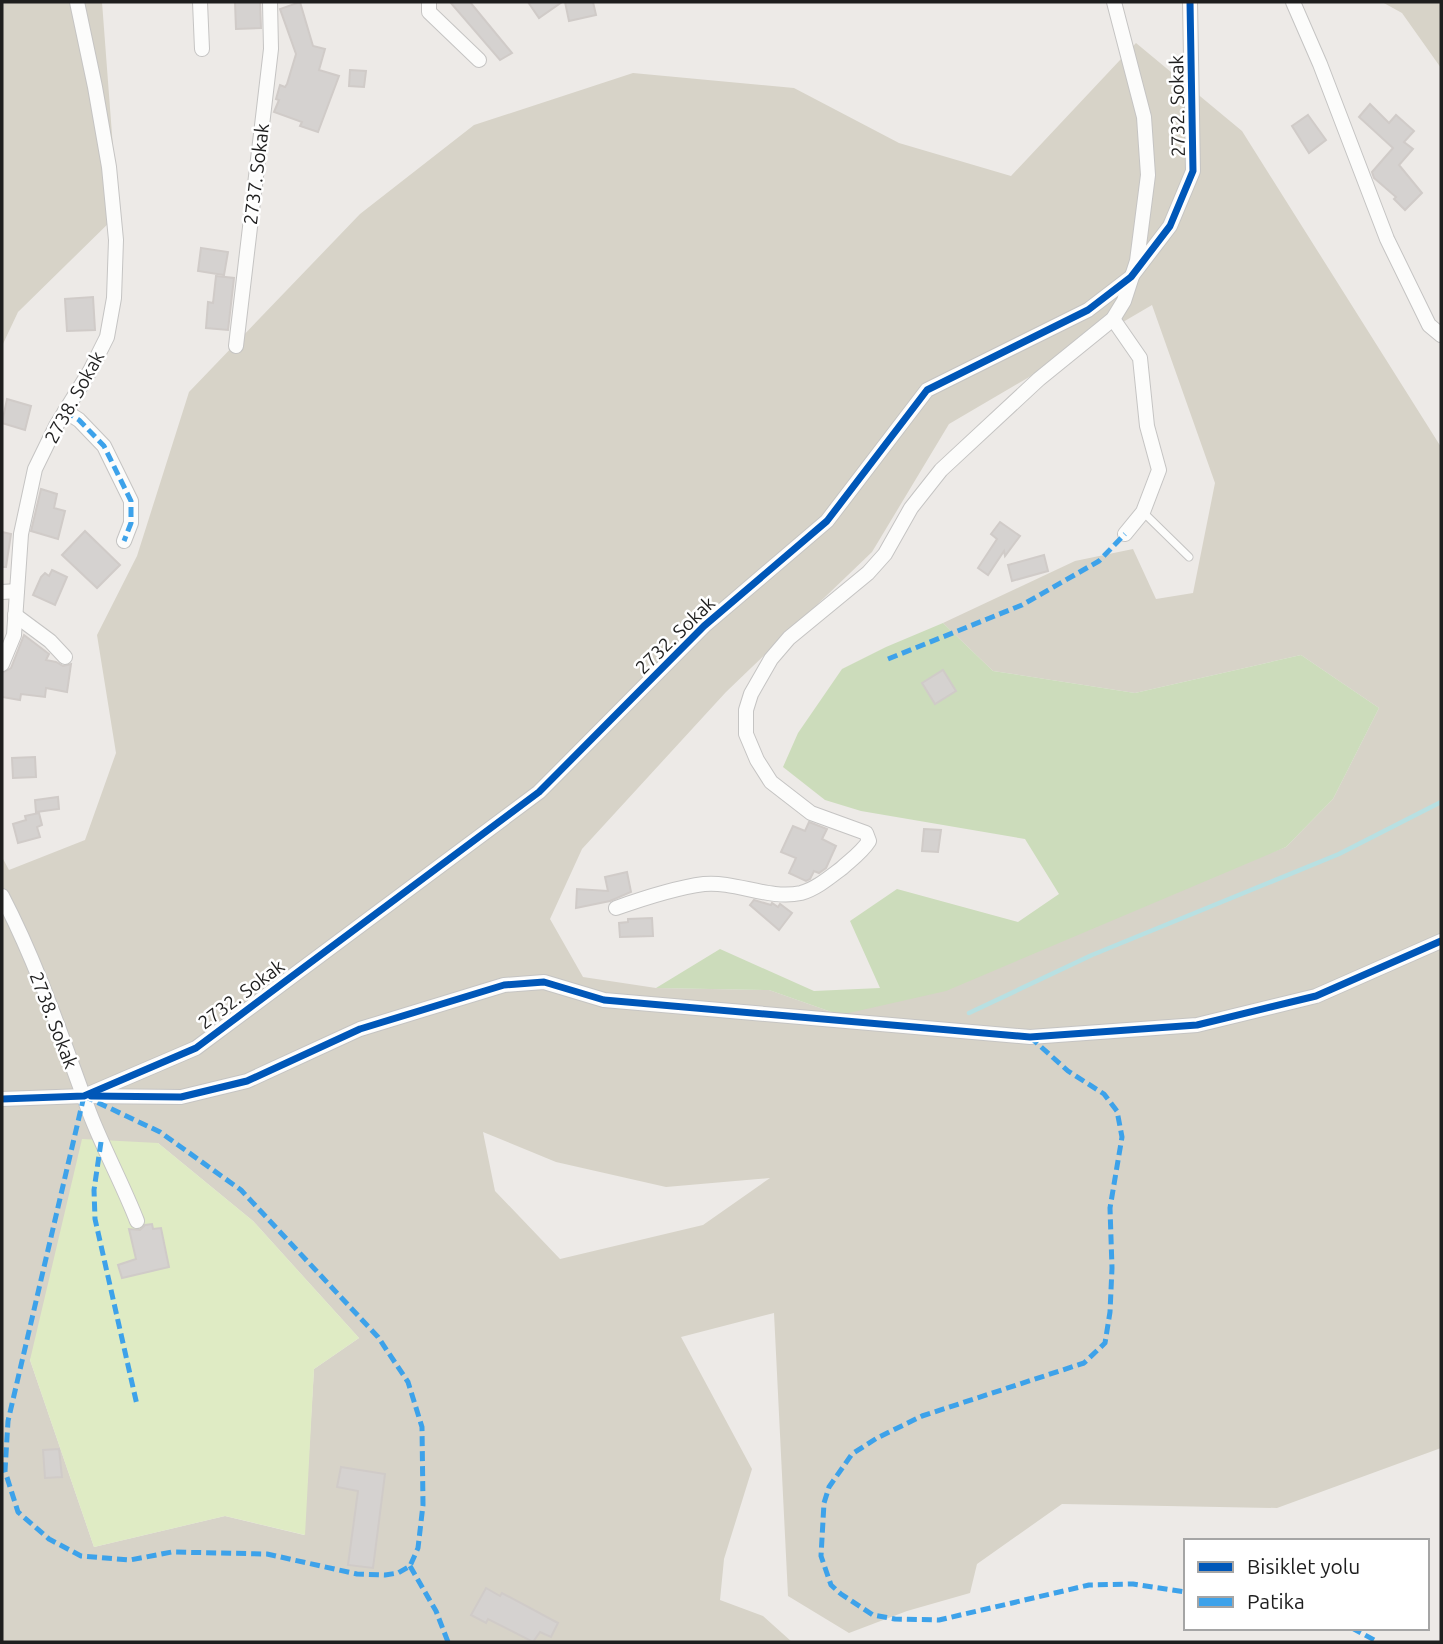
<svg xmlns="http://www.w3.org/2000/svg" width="1443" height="1644" viewBox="0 0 1443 1644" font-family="Ubuntu,sans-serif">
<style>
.construction{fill:#d7d3c8;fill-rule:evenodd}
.grass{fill:#dfebc4}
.forest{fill:#ccdcbb}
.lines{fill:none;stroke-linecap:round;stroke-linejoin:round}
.stream{stroke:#b8e0e2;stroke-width:4.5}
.building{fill:#d5d2d0;stroke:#d0cbc8;stroke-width:2}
.lane-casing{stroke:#c5c4c3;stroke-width:9}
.street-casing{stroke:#c5c4c3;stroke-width:16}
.lane{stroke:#fcfcfb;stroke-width:7}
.street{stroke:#fcfcfb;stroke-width:14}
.quiet{stroke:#3da2ea;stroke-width:5;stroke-dasharray:10 5;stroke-linecap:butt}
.cycleway-casing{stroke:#fff;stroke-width:11}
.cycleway{stroke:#0057b8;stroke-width:7}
.labels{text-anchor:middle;stroke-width:5;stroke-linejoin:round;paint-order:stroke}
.street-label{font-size:19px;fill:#1e1e1e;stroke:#fff}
</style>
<rect width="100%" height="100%" fill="#edeae7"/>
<!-- construction -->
<g class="construction">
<path d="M2 2H102L118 214 18 312 2 346Z"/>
<path d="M1382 2H1441V68L1402 13Z"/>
<path d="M1136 43 1242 131 1441 447V1448L1277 1508 1062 1504 977 1564 970 1593 907 1611 849 1633 788 1596 774 1313 681 1337 752 1469 724 1559 720 1600 763 1616 792 1642H2V857L9 870 85 840 116 753 97 635 137 556 189 392 360 214 474 125 633 73 794 88 899 143 1011 176ZM1152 305 1215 483 1193 593 1156 599 1133 549 1075 561 943 623 993 671 1135 693 1301 655 1379 708 1333 799 1286 847 840 1015 769 990 656 988 583 977 550 919 582 849 726 692 872 552 949 424ZM483 1132 556 1162 666 1187 770 1178 703 1225 560 1259 495 1191ZM158 1143 253 1221 359 1338 314 1369 304 1535 225 1516 94 1547 30 1360Z"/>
</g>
<!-- grass -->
<path class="grass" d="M82 1139 158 1143 253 1221 359 1338 314 1369 305 1535 225 1516 94 1547 30 1360Z"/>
<!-- forest -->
<path class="forest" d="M943 623 993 671 1135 693 1301 655 1379 708 1333 799 1286 847 946 991 840 1015 769 990 656 988 720 949 814 991 880 988 850 921 897 889 1018 922 1059 894 1025 839 861 811 825 800 783 767 798 733 842 669 886 647Z"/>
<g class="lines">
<!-- stream -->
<path class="stream" d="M969 1013 1092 955 1339 854 1441 802"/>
</g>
<!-- building -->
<g class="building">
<path d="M235 2H260L261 28 236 29Z"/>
<path d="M300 2 313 46 325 49 319 70 339 76 318 132 300 126 302 122 274 112 279 100 276 99 280 85 285 87 287 84 296 54 280 9Z"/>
<path d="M450 2H470L512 53 500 60Z"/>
<path d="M528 2H562L539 18Z"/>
<path d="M565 2H593L596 15 569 21Z"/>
<path d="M350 70 366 71 364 87 349 86Z"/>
<path d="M1370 104 1389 123 1396 115 1414 131 1404 142 1413 149 1399 165 1422 193 1405 210 1394 199 1396 197 1374 178 1372 172 1393 148 1359 117Z"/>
<path d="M1308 115 1326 140 1309 153 1292 126Z"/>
<path d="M201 248 228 252 224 275 198 271Z"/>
<path d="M216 276 234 278 228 330 206 328 208 302 213 303Z"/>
<path d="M93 297 95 330 67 331 65 299Z"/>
<path d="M7 399 31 406 25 430 2 423Z"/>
<path d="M41 489 57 494 54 508 65 511 58 539 31 531Z"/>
<path d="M1000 522 1020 536 1005 556 1004 551 988 575 978 568 997 539 991 534Z"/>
<path d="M85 531 120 565 97 588 62 555Z"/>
<path d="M2 532 11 534 6 567H2Z"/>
<path d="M1044 555 1048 571 1012 581 1008 565Z"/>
<path d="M52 570 67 577 55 605 33 595 41 577 45 573 49 576Z"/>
<path d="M24 635 49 654 46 660 56 662 63 666 71 664 67 692 46 688 45 697 21 694 20 700 2 697V673L11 668Z"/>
<path d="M943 670 956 691 935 704 922 683Z"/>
<path d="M35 757 36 777 13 778 12 758Z"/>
<path d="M58 797 59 809 36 812 35 800Z"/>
<path d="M39 813 42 825 37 827 40 837 18 843 13 824 26 820 25 816Z"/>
<path d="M809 822 827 829 822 839 836 846 826 868 819 873 814 871 810 879 806 881 789 873 796 858 781 852 793 826 805 831Z"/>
<path d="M924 829 941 830 938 852 922 851Z"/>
<path d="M627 872 631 892 610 901 576 908 577 889 608 891 605 877Z"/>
<path d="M754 900 771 905 772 903 778 907 780 904 792 913 779 930 750 905Z"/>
<path d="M652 918 653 936 620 937 619 923 628 922V919Z"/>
<path d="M152 1224 153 1229 161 1228 169 1267 122 1278 118 1265 136 1259 129 1229 140 1230 145 1225Z"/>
<path d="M59 1449 62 1477 45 1478 43 1450Z"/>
<path d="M341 1467 385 1474 373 1568 348 1565 358 1491 337 1487Z"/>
<path d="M486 1588 500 1596 502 1593 558 1623 551 1637 540 1632 533 1642 488 1619 486 1623 471 1615Z"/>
</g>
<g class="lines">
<defs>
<path id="lane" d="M1143 512 1189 557"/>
<g id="street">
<path d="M200 2 202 49"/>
<path d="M429 2V12L479 60"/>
<path d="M1293 2 1320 64 1387 239 1429 325 1441 335"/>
<path d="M1113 319 1140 358 1147 426 1159 470 1143 512 1125 534"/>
<path d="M236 346 271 49 270 2"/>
<path d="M65 411 79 420 104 446 131 501V523L124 541"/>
<path d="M2 592 17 591"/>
<path d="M15 615 50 641 65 657"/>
<path d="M2 664 14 635 21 534 35 469 56 426 90 371 107 337 114 298 116 240 109 167 95 87 77 2"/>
<path d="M2 896C38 965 63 1041 90 1114 104 1150 123 1185 137 1221"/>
<path d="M616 908C644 898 674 888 704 884 736 881 769 900 801 893 816 889 830 877 842 868 852 859 862 852 869 841L866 833 811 813 771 782 757 760 746 734V710L751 694 771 659 789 638 868 573 885 554 911 508 941 470 1039 379 1113 319 1124 301 1137 261 1148 175 1144 117 1114 2"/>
<path d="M88 1096 181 1097 247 1081 360 1029 504 985 544 982 604 1000 1030 1037 1197 1025 1316 996 1441 941"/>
<path d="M2 1099 84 1096 196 1048 539 792 704 626 827 521 927 390 1088 310 1131 277 1170 226 1193 171 1190 2"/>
</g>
</defs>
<!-- lane casing -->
<use href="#lane" class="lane-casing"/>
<!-- street casing -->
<use href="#street" class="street-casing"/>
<!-- lane -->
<use href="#lane" class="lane"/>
<!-- street -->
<use href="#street" class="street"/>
<!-- quiet -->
<g class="quiet">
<path d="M65 411 79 420 104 446 131 501V523L124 541"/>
<path d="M888 659 1022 605 1099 561 1125 534"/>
<path d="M1030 1037 1068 1071 1104 1094 1117 1111 1122 1137 1110 1208 1112 1268 1110 1312 1105 1343 1084 1363 922 1416 877 1438 852 1454 829 1487 824 1503 821 1556 831 1585 841 1594 873 1615 895 1619 939 1620 1089 1585 1133 1584 1186 1592"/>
<path d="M84 1096 160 1132 241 1190 378 1337 408 1382 422 1427 423 1505 418 1548 410 1566 398 1573 385 1575 357 1574 267 1554 172 1552 130 1560 81 1556 49 1539 18 1512 5 1471 8 1421Z"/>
<path d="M101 1142 94 1190 95 1219 137 1405"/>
<path d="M410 1566 436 1611 448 1642"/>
<path d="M1352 1628 1378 1642"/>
</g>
<defs>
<g id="cycleway">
<path d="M91 1096 181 1097 247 1081 360 1029 504 985 544 982 604 1000 1030 1037 1197 1025 1316 996 1441 941"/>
<path d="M2 1099 84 1096 196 1048 539 792 704 626 827 521 927 390 1088 310 1131 277 1170 226 1193 171 1190 2"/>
</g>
</defs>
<!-- cycleway casing -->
<use href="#cycleway" class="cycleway-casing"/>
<!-- cycleway -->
<use href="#cycleway" class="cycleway"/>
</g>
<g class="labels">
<!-- street labels -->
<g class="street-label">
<text transform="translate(1177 106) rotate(-91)" y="7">2732. Sokak</text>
<text transform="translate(256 174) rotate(-83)" y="7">2737. Sokak</text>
<text transform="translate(74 397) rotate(-61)" y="7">2738. Sokak</text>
<text transform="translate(675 635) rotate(-44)" y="7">2732. Sokak</text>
<text transform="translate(241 994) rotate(-37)" y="7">2732. Sokak</text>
<text transform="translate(54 1020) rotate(69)" y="7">2738. Sokak</text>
</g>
</g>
<!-- border -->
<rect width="1443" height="1644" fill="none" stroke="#1e1e1e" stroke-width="7"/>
<!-- legend -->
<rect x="1184" y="1539" width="245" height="91" fill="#ffffff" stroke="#a5a5a5" stroke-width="2"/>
<rect x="1198" y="1562" width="35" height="10" fill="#0057b8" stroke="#a5a5a5" stroke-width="2"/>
<text x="1247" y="1574" font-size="21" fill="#1e1e1e">Bisiklet yolu</text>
<rect x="1198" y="1597" width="35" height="10" fill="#3da2ea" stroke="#a5a5a5" stroke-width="2"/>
<text x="1247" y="1609" font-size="21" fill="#1e1e1e">Patika</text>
</svg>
